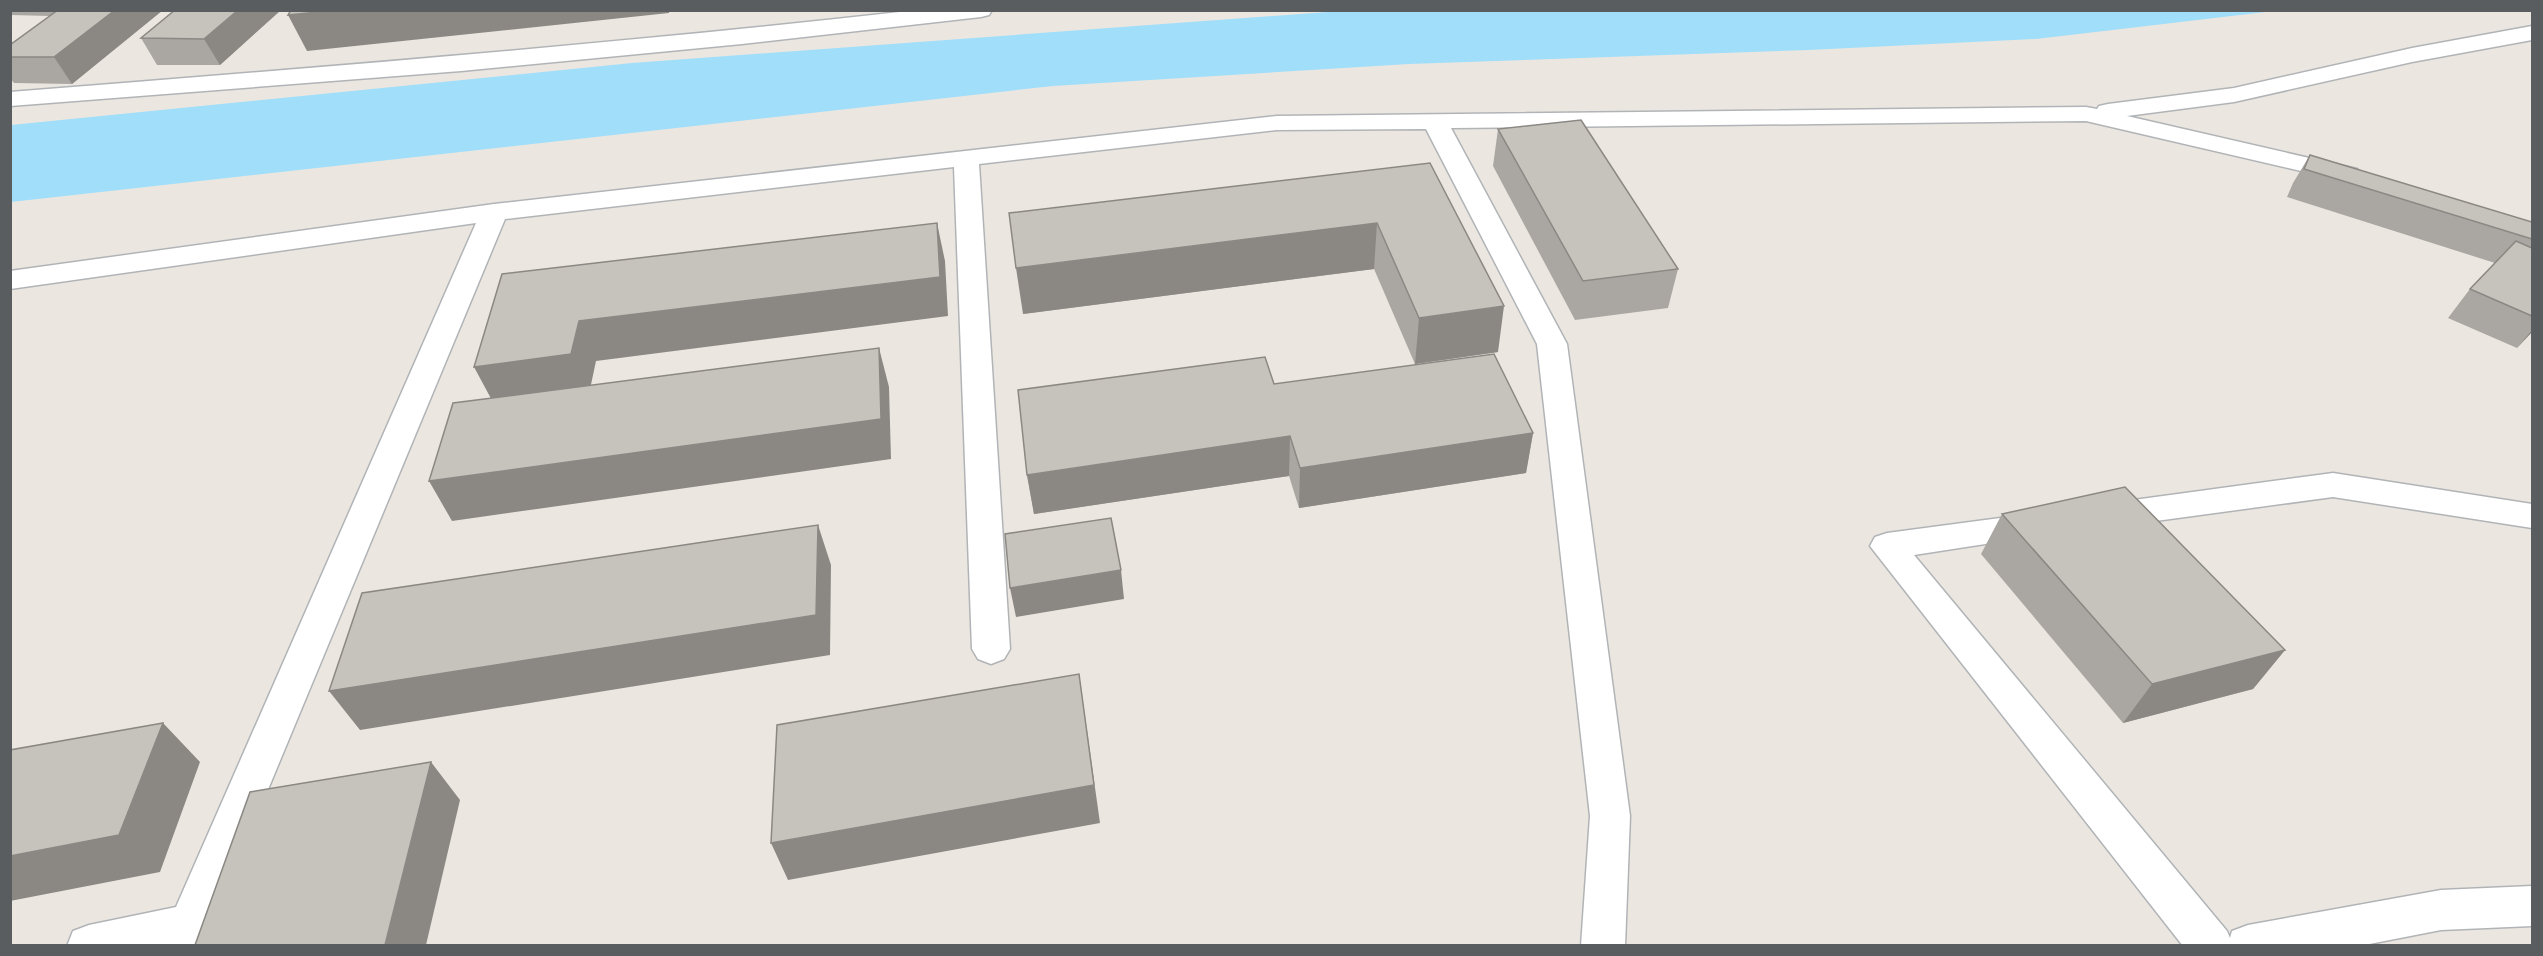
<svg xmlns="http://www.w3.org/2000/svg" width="2543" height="956" viewBox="0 0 2543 956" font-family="Roboto,sans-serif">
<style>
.water{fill:#a1defa}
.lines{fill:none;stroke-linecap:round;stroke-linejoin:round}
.minor-casing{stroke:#b1b4b7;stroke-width:3}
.minor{fill:#fff;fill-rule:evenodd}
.wall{fill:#aaa7a2}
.shaded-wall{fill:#8b8884}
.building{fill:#c6c2bc;stroke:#8b8884;stroke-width:1.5}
</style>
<rect width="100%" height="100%" fill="#ebe7e0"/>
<!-- water -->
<path class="water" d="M1355 10 2274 11 2036 39 1809 50 1409 64 1053 86 11 202V125L632 63Z"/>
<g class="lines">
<defs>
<g id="minor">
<path d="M918 10H992L989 15 981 17 742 44 461 71 10 106V92C313 68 616 44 918 10Z"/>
<path d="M2532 26V40L2412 62 2234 102 2127 116 2357 169 2361 174 2357 179 2348 182 2086 121 1451 128 1567 344 1630 816 1625 946H1581L1590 816 1537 344 1426 129 1277 130 979 164 1010 649 1004 659 991 664 978 659 972 649 954 167 505 219 203 946H67L73 931 89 925 176 907 476 223 10 289V271L494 204 1277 116 2086 107 2097 109 2099 106 2108 104 2234 88 2412 48Z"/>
<path d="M2333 473 2532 504V528L2333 497 2104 528 2092 525 2087 516 2092 507 2104 504Z"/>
<path d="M2038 513 2050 516 2055 525 2050 534 1914 555 2227 931 2230 938 2232 931 2248 925 2441 890 2532 886V926L2441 930 2359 946H2183L1870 546 1875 537 1887 533Z"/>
</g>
</defs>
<!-- minor casing -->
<use href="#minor" class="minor-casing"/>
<!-- minor -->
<use href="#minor" class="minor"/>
</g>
<!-- wall -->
<g class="wall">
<path d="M10 10H163L72 84 14 83 10 78V45L50 16 10 15Z"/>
<path d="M281 10 220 65H157L141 38Z"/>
<path d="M1498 129 1678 269 1668 308 1575 320 1493 166Z"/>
<path d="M2310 155 2532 222V332L2517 348 2448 318 2470 289 2495 263 2287 197 2293 183Z"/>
<path d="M1430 163 1498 352 1415 364 1374 269 1023 314Z"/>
<path d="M1274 384 1533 433 1526 473 1299 508 1289 476 1034 514 1027 475Z"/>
<path d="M2002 514 2285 650 2253 689 2123 723 1981 554Z"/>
</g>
<!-- shaded-wall -->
<g class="shaded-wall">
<path d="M115 10H163L72 84 54 57Z"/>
<path d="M238 10H281L220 65 204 39Z"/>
<path d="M337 10H669V13L307 51 288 15Z"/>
<path d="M937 223 945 261 948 316 596 361 589 394 495 406 474 367 579 321Z"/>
<path d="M1377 223 1374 269 1023 314 1016 268Z"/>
<path d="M1504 306 1498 352 1415 364 1419 318Z"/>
<path d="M2532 330V332L2517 348Z"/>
<path d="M879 348 889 387 891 459 452 521 429 481Z"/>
<path d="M1533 433 1526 473 1299 508 1300 468Z"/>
<path d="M1290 436 1289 476 1034 514 1027 475Z"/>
<path d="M818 525 831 565 830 655 360 730 329 691Z"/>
<path d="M1121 570 1124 599 1016 617 1010 588Z"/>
<path d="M2285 650 2253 689 2123 723 2152 684Z"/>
<path d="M1079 674 1100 823 788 880 771 843Z"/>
<path d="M163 723 200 762 160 872 10 901V856Z"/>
<path d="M431 762 460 800 426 945H385Z"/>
</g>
<!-- building -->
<g class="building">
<path d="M58 10H115L54 57H10V45Z"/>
<path d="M175 10H238L204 39 141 38Z"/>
<path d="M291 10H337L288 15Z"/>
<path d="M1581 120 1678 269 1583 281 1498 129Z"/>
<path d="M2310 155 2532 222V239L2304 169Z"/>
<path d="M1430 163 1504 306 1419 318 1377 223 1016 268 1009 213Z"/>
<path d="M937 223 940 277 579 321 571 354 474 367 502 274Z"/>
<path d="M2516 241 2532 248V316L2470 289Z"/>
<path d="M879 348 881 419 429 481 453 403Z"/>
<path d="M1494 354 1533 433 1300 468 1290 436 1027 475 1018 390 1265 357 1274 384Z"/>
<path d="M2125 487 2285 650 2152 684 2002 514Z"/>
<path d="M1111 518 1121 570 1010 588 1005 534Z"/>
<path d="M818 525 816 615 329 691 362 593Z"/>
<path d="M1079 674 1094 785 771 843 777 725Z"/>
<path d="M163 723 119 835 10 856V750Z"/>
<path d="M431 762 385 945H195L250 792Z"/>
</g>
<!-- border -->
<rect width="2543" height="956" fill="none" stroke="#595d60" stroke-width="24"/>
</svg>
